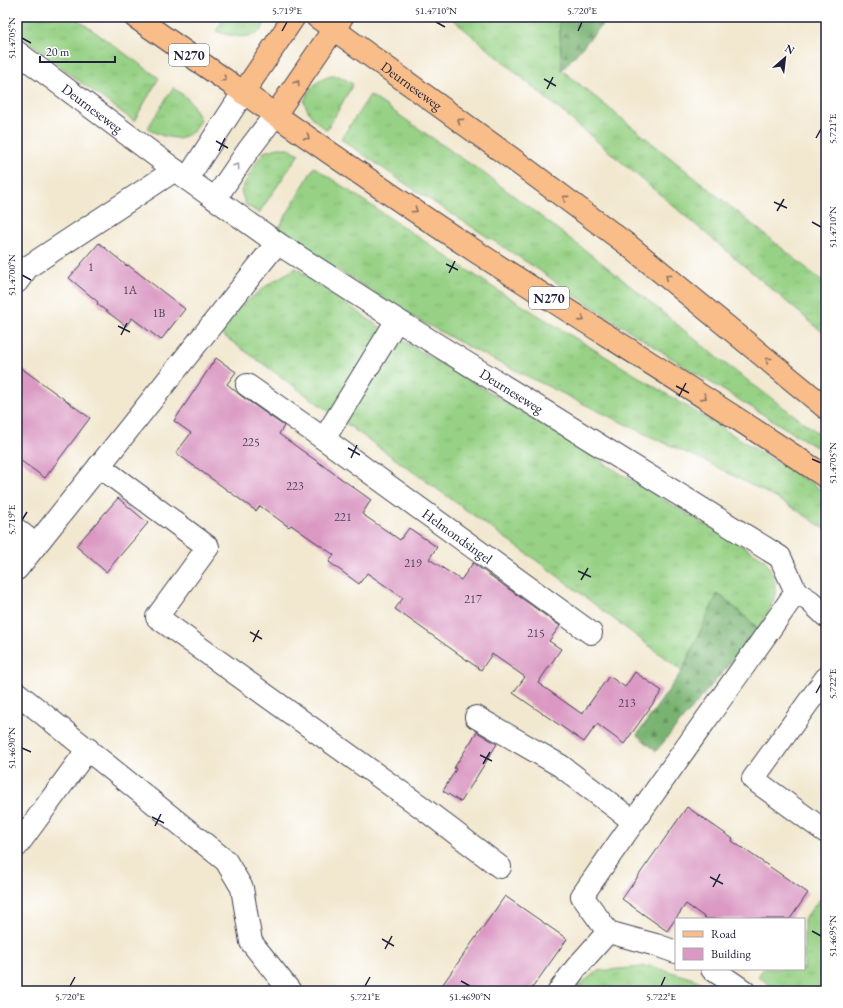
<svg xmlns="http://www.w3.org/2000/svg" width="843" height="1008" viewBox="0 0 843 1008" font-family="'EB Garamond',serif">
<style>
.grass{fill:url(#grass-tufts);stroke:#5c7a60}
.forest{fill:url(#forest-firs);stroke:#4e6a56}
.building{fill:#da98c2}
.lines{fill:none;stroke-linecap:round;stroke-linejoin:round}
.minor-casing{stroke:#414051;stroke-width:24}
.major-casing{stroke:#414051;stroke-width:24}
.minor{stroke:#fff;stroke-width:22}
.major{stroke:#f8bd89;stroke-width:22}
.oneway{stroke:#8d7062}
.oneway2{stroke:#9c9ca7}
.ticks{fill:none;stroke:#22223b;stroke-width:1.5}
.labels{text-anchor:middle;stroke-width:3;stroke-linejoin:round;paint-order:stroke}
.number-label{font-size:12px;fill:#50405d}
.shield{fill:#fff;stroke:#646476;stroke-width:1}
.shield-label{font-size:13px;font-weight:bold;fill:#22223b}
.street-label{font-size:14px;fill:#22223b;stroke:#fff}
.neatline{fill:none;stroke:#22223b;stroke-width:1.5}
.ticks-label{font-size:10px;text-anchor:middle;fill:#22223b}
</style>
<defs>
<pattern id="grass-tufts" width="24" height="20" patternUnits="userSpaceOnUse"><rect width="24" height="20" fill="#97d185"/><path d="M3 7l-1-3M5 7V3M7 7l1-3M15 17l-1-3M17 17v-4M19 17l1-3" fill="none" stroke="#82b374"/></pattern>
<pattern id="forest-firs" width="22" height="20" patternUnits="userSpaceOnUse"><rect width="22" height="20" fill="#79b372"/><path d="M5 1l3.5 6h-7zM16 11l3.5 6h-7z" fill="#63915f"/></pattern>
</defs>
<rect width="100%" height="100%" fill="#fff"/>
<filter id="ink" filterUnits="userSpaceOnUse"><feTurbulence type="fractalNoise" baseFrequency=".025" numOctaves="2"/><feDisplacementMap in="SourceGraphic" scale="8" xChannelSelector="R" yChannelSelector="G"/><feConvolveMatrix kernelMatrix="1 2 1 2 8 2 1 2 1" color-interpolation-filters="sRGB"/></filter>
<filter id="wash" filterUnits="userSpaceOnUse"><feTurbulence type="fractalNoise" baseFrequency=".012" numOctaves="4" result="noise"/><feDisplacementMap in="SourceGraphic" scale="16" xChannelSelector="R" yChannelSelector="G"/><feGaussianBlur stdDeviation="0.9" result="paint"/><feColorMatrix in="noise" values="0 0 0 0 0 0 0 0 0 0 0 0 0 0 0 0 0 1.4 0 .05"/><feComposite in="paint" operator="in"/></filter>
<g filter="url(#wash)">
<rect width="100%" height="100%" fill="#f2e8d0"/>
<!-- grass -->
<g class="grass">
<path d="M17 17H74L159 78 134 121 79 81 17 32Z"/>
<path d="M225 17H266C265 21 264 26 262 29 254 41 227 36 216 31Z"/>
<path d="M450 17H559L562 70 826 284V335Z"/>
<path d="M331 76H339L353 84 327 130C315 122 308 114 304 101 310 87 317 80 331 76Z"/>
<path d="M173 88C189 98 192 102 200 120L194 131 180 139 163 136 147 129Z"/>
<path d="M370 95 489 177 611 270 719 359 826 439V453L687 368 568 291 542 272 410 187 341 139Z"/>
<path d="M278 148H289L299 154 259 213 246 205 241 191 255 164 264 152Z"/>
<path d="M314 167 494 288 813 484 826 494V530L800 512 769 494 705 461 647 435 478 352 404 312 277 231Z"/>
<path d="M296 268 375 324 524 413 639 485 764 559C767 564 771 570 773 576 781 595 768 612 759 629L718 593 682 671 551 571 213 328 270 283Z"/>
<path d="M820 899 826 904V991H777L758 976 763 969H804V919Z"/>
<path d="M651 966 697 980 712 991H572L597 971Z"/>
</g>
<!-- forest -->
<g class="forest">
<path d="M559 17H609L562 70Z"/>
<path d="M718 593 759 629 656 751 637 735 682 671Z"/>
</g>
<g id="blocks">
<!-- building -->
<g class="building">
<path d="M99 243 127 266 128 265 185 309 161 340 132 318 126 326 97 304 98 302 69 278Z"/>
<path d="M216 358 236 372 227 384 240 395 284 426 279 434 371 500 362 514 400 540 409 528 437 547 429 559 461 580 473 563 560 626 549 641 561 649 538 683 582 714 609 676 625 687 635 672 662 691 624 744 597 724 584 742 513 693 525 677 492 654 481 670 395 609 403 598 367 573 359 584 329 562 334 555 291 525 289 527 260 506 256 511 176 453 191 433 174 421Z"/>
<path d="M17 365 90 418 45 478 17 458Z"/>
<path d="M118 498 148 523 106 572 76 546Z"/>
<path d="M477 732 497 744 461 802 443 791 456 769 454 768Z"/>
<path d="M687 807 733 839 732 841 808 893 790 919H707L686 904 667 931 622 899Z"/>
<path d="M505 896 567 939 530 991H438Z"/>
</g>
</g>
</g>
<g filter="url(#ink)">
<use href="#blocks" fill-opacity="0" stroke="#414051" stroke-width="1"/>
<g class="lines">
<defs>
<g id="minor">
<path id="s1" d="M17 52 187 179 277 243 397 320 780 557 796 592"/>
<path d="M187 179 243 93"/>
<path d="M215 199 247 152 275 115"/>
<path d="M17 282 28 267 175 170"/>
<path d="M247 385 324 439 397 320"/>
<path id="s2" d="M324 439 591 633"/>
<path d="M99 466 208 547 157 617 420 806 500 867"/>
<path d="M17 530 36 545"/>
<path d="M17 569 277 243"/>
<path d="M796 592 810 601 826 616"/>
<path d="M826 678 753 779 826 832"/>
<path d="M17 693 226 861 242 888 251 942 290 991"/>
<path d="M476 717 561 766 633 821"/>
<path d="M17 846 88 749"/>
<path d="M608 932 656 945 676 952"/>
<path d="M712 969 744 991"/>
<path d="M559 991 576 968 608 932 582 896C652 794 725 694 796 592"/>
</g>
<g id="major">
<path d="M135 17C248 95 360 176 475 251 592 327 711 400 826 477"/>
<path id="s3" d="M317 17 518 163 628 245 826 408"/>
<path d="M243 93 294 17"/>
<path d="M275 115 342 17"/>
</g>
</defs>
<!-- minor casing -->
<use href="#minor" class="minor-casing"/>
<!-- major casing -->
<use href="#major" class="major-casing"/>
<!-- minor -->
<use href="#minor" class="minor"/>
<!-- major -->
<use href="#major" class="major"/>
</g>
<!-- one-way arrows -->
<defs><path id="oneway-chevron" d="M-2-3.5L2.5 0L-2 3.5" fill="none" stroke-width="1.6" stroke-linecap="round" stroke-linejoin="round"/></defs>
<g class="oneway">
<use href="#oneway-chevron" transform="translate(224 79) rotate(35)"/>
<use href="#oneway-chevron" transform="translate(297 83) rotate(-56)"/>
<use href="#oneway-chevron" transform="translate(460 121) rotate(-144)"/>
<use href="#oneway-chevron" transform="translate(307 137) rotate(35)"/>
<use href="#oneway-chevron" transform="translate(565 198) rotate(-143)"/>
<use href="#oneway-chevron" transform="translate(415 210) rotate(34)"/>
<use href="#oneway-chevron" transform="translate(668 277) rotate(-141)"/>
<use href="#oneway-chevron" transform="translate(582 319) rotate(33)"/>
<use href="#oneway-chevron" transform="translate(768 360) rotate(-141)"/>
<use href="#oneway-chevron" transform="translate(704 397) rotate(32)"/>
</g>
<use class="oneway2" href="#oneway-chevron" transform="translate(237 166) rotate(-55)"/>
</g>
<!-- ticks -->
<path class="ticks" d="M436 22 445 27M282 31 287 22M578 31 582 22M22 38 31 43M544 79 556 86M547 89 553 77M816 138 821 129M216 141 228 148M219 151 225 138M774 202 787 208M777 211 784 199M812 222 821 227M446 264 458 270M449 273 455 261M22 275 31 280M118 326 130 332M121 335 127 323M676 386 689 393M679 396 686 383M348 448 360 455M351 458 357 445M812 459 821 463M22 520 27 512M578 571 591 577M581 580 588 568M250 632 262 639M253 642 259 630M816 693 821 684M22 748 31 752M480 755 492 761M483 764 490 752M152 817 164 823M155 826 161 814M710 877 723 884M713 887 720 874M812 931 821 936M382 939 394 946M385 949 392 936M461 981 470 986M70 986 75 977M365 986 370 977M661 986 665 977"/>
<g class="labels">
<!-- number labels -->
<g class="number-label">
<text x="91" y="271">1</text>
<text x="130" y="294">1A</text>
<text x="159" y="317">1B</text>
<text x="251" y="446">225</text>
<text x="295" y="490">223</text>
<text x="343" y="521">221</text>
<text x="413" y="567">219</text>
<text x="473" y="603">217</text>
<text x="536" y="637">215</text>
<text x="627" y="707">213</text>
</g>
<!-- shield labels -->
<g class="shield">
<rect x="169" y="44" width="40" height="22" rx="3"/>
<rect x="529" y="287" width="40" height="22" rx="3"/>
</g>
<g class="shield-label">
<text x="189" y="60">N270</text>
<text x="549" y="303">N270</text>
</g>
<!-- street labels -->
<g class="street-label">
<text dy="5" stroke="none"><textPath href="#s3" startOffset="117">Deurneseweg</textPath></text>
<text dy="5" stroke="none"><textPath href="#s1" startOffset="94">Deurneseweg</textPath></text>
<text dy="5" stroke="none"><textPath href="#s1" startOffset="600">Deurneseweg</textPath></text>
<text dy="5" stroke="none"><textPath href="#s2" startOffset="165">Helmondsingel</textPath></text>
</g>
</g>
<!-- margin -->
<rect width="843" height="1008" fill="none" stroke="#fff" stroke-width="44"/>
<!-- legend -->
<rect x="675" y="918" width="130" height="52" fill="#ffffff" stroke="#a7a7b1"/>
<rect x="683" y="931" width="20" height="6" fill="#f8bd89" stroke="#a7a7b1"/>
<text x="711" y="938" font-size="12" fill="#22223b">Road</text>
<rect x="683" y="948" width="20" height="12" fill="#da98c2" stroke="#a7a7b1"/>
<text x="711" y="958" font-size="12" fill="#22223b">Building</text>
<!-- north arrow -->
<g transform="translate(785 58) rotate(28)" stroke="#ffffff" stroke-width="3" paint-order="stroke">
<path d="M0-3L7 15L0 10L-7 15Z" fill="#22223b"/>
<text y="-6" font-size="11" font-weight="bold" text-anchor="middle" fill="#22223b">N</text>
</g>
<!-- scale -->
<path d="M40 56v6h75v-6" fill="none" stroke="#22223b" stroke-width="2"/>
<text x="46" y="56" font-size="12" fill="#22223b" stroke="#ffffff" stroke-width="3" paint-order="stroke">20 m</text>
<rect x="22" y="22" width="799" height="964" class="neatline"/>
<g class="ticks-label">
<text x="287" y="14">5.719°E</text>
<text x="436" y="14">51.4710°N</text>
<text x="582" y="14">5.720°E</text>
<text transform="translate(11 38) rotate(-90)" y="4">51.4705°N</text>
<text transform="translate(832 129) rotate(-90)" y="4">5.721°E</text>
<text transform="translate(832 227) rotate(-90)" y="4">51.4710°N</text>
<text transform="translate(11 275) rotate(-90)" y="4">51.4700°N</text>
<text transform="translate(832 463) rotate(-90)" y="4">51.4705°N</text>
<text transform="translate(11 520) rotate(-90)" y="4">5.719°E</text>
<text transform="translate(832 684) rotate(-90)" y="4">5.722°E</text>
<text transform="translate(11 748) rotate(-90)" y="4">51.4690°N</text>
<text transform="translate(832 936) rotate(-90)" y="4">51.4695°N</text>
<text x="70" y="1000">5.720°E</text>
<text x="365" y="1000">5.721°E</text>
<text x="470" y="1000">51.4690°N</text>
<text x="661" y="1000">5.722°E</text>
</g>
</svg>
